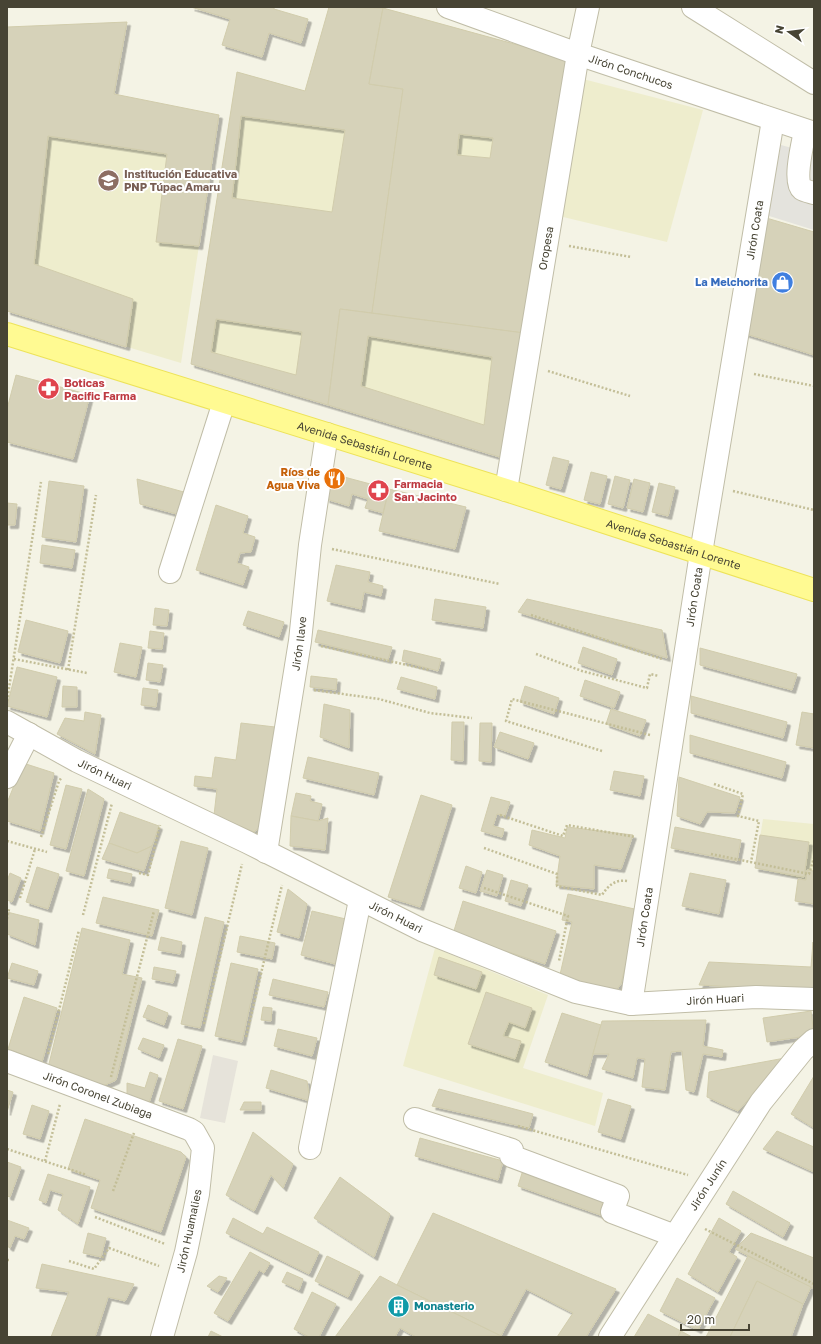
<svg xmlns="http://www.w3.org/2000/svg" width="821" height="1344" viewBox="0 0 821 1344" font-family="'Golos Text',sans-serif">
<style>
.industrial{fill:#e6e3da}
.education{fill:#eeedcd}
.parking{fill:#e4e3dd}
.building{fill:#d6d2b9;stroke:#d1ccac;fill-rule:evenodd;filter:url(#shadow)}
.lines{fill:none;stroke-linecap:round;stroke-linejoin:round}
.minor-casing{stroke:#c0bda7;stroke-width:24}
.major-casing{stroke:#ede35a;stroke-width:24}
.path{stroke:#c3be97;stroke-width:2.5;stroke-dasharray:2 2;stroke-linecap:butt}
.minor{stroke:#fff;stroke-width:22}
.major{stroke:#fffa92;stroke-width:22}
.labels{text-anchor:middle;stroke-width:4;stroke-linejoin:round;paint-order:stroke}
.street-label{font-size:11px;fill:#474434;stroke:#fff}
.education-label{font-size:11px;font-weight:bold;fill:#785e54;stroke:#fff;text-anchor:start}
.shop-label{font-size:11px;font-weight:bold;fill:#366cbe;stroke:#fff;text-anchor:end}
.health-label{font-size:11px;font-weight:bold;fill:#be3a42;stroke:#fff;text-anchor:start}
.food-label{font-size:11px;font-weight:bold;fill:#c56008;stroke:#fff;text-anchor:end}
.culture-label{font-size:11px;font-weight:bold;fill:#0d838f;stroke:#fff;text-anchor:start}
</style>
<defs>
<filter id="shadow"><feDropShadow dx="3.5" dy="3.5" stdDeviation="0" flood-color="#0004"/></filter>
</defs>
<rect width="100%" height="100%" fill="#f4f3e5"/>
<!-- industrial -->
<path class="industrial" d="M213 1055 238 1061 225 1123 200 1118Z"/>
<!-- education -->
<g class="education">
<path d="M329 7H380L569 59 503 458 191 364 237 72 305 91Z"/>
<path d="M127 22 114 94 219 115 181 363 7 311V27Z"/>
<path d="M583 79 703 110 667 242 559 216Z"/>
<path d="M763 819 814 824V871L807 870 806 880 755 868Z"/>
<path d="M435 948 548 995 523 1068 603 1093 595 1126 403 1066Z"/>
</g>
<!-- parking -->
<path class="parking" d="M781 145 814 154V230L766 215Z"/>
<!-- building -->
<g class="building">
<path d="M191 7H274V9L308 19 301 43 269 33 262 57 222 45 230 19Z"/>
<path d="M329 7 383 8 369 84 403 89 372 313 340 309 328 405 191 364 237 72 305 91ZM241 116 345 130 332 212 232 198ZM216 319 302 332 296 375 211 352Z"/>
<path d="M383 8 569 59 524 333 372 313 403 89 369 84ZM459 134 493 138 490 158 457 155Z"/>
<path d="M127 22 114 94 219 115 199 246 156 242 167 154 48 136 34 264 133 299 126 347 7 311V27Z"/>
<path d="M763 217 814 232V355L743 333Z"/>
<path d="M340 309 524 333 503 458 328 405ZM368 336 492 357 484 425 361 386Z"/>
<path d="M16 375 90 395 73 459 7 442V409Z"/>
<path d="M553 457 569 461 561 489 546 485Z"/>
<path d="M591 472 607 476 600 504 584 500Z"/>
<path d="M333 474 389 489 383 513 365 508 368 499 352 494 349 506 326 499Z"/>
<path d="M615 476 630 480 623 508 608 504Z"/>
<path d="M137 479 191 494 184 516 140 504Z"/>
<path d="M634 479 650 483 643 512 627 508Z"/>
<path d="M49 481 84 486 76 542 42 537Z"/>
<path d="M659 483 675 487 668 516 652 512Z"/>
<path d="M389 489 466 507 455 549 379 531Z"/>
<path d="M7 503 17 504 15 525H7Z"/>
<path d="M216 505 248 516 243 533 255 537 251 552 240 553 237 563 249 567 243 585 196 570Z"/>
<path d="M42 545 75 550 72 568 40 563Z"/>
<path d="M336 565 370 572 368 582 383 586 381 596 364 592 361 609 327 601Z"/>
<path d="M435 599 486 607 483 628 432 620Z"/>
<path d="M527 599 662 630 667 658 518 612Z"/>
<path d="M155 608 169 610 167 626 153 625Z"/>
<path d="M248 611 284 622 279 637 243 625Z"/>
<path d="M26 620 68 631 60 663 18 652Z"/>
<path d="M318 630 392 647 388 660 315 642Z"/>
<path d="M150 631 164 633 162 649 148 648Z"/>
<path d="M120 643 142 647 136 677 114 672Z"/>
<path d="M583 647 617 659 612 675 578 663Z"/>
<path d="M700 648 797 674 792 690 700 665Z"/>
<path d="M404 650 441 659 438 671 402 661Z"/>
<path d="M148 663 163 665 160 682 146 680Z"/>
<path d="M17 667 57 677 47 717 7 706Z"/>
<path d="M311 676 337 679 336 690 310 687Z"/>
<path d="M401 677 437 687 435 699 397 689Z"/>
<path d="M585 680 620 692 614 708 580 696Z"/>
<path d="M63 686 77 687V707H62Z"/>
<path d="M525 686 559 698 554 714 520 702Z"/>
<path d="M143 688 158 690 156 707 141 705Z"/>
<path d="M691 696 787 722 783 738 691 713Z"/>
<path d="M324 704 350 710 349 748 320 737Z"/>
<path d="M611 709 646 720 640 736 606 724Z"/>
<path d="M85 712 101 715 95 754 57 734 65 718 84 721Z"/>
<path d="M802 712 814 714V748L796 745Z"/>
<path d="M452 722H464L463 761 451 760Z"/>
<path d="M241 723 275 727 261 826 254 832 214 815 217 789 194 786 195 776 212 778 215 757 236 760Z"/>
<path d="M480 723H492L491 762 479 761Z"/>
<path d="M500 732 534 743 528 759 494 747Z"/>
<path d="M690 735 786 762 782 778 690 753Z"/>
<path d="M308 757 379 773 374 795 303 778Z"/>
<path d="M23 763 54 773 40 831 7 821V803Z"/>
<path d="M614 771 644 776 640 796 610 790Z"/>
<path d="M679 777 740 797 735 813 707 812 700 824 677 816Z"/>
<path d="M66 785 82 789 66 849 50 845Z"/>
<path d="M88 789 104 799 84 876 66 871Z"/>
<path d="M296 793 311 796 310 801 322 804 318 821 291 816Z"/>
<path d="M421 795 452 805 420 907 388 897Z"/>
<path d="M491 797 510 802 505 816 497 814 493 826 504 829 502 837 481 831Z"/>
<path d="M120 812 159 826 152 846 137 853 109 843Z"/>
<path d="M291 816 318 821 328 818 325 850 290 846Z"/>
<path d="M567 827 633 835 621 869 594 865V889L556 885 560 856 529 845 532 830 565 838Z"/>
<path d="M675 827 741 840 737 861 671 848Z"/>
<path d="M760 835 809 842 804 877 755 868Z"/>
<path d="M181 841 208 848 192 915 165 908Z"/>
<path d="M109 843 137 853 152 846 144 871 102 859Z"/>
<path d="M466 866 482 872 476 893 459 888Z"/>
<path d="M37 867 59 874 48 909 26 902Z"/>
<path d="M109 869 132 874 130 883 107 878Z"/>
<path d="M487 870 503 875 497 896 480 891Z"/>
<path d="M807 870 814 871V904L795 901 798 879 806 880Z"/>
<path d="M10 873 21 878 12 902 7 900V881Z"/>
<path d="M690 873 726 880 719 914 682 906Z"/>
<path d="M511 880 528 885 521 906 505 901Z"/>
<path d="M288 889 307 904 299 938 277 932Z"/>
<path d="M568 894 639 910 621 984 615 992 559 979 572 922 562 920Z"/>
<path d="M103 897 159 910 152 936 96 923Z"/>
<path d="M463 901 556 931 545 964 453 934Z"/>
<path d="M312 911 350 920 339 965 301 955Z"/>
<path d="M7 912 39 920 35 945 7 934Z"/>
<path d="M205 917 224 922 200 1028 181 1024Z"/>
<path d="M82 928 130 940 122 974 142 978 116 1080 103 1086 47 1072Z"/>
<path d="M240 936 275 943 272 959 237 952Z"/>
<path d="M161 937 182 942 180 954 158 950Z"/>
<path d="M813 942 814 991 699 985 709 962 811 967Z"/>
<path d="M439 957 482 972 476 989 434 975Z"/>
<path d="M12 963 38 971 34 985 7 978Z"/>
<path d="M231 963 258 969 242 1042 215 1036Z"/>
<path d="M154 967 176 971 173 983 152 979Z"/>
<path d="M273 979 328 992 324 1007 269 995Z"/>
<path d="M486 992 532 1008 525 1028 509 1022 503 1036 521 1041 515 1059 468 1044Z"/>
<path d="M24 997 57 1008 42 1062 8 1049Z"/>
<path d="M148 1005 168 1013 164 1025 143 1017Z"/>
<path d="M263 1007 272 1008 271 1021 261 1020Z"/>
<path d="M811 1011 814 1035 767 1042 763 1018Z"/>
<path d="M562 1013 601 1025 587 1076 545 1062Z"/>
<path d="M706 1020 703 1046 723 1050 722 1057 703 1054 694 1092 686 1090 682 1051 671 1052 665 1090 642 1087 645 1059 637 1058 633 1078 602 1069 609 1054H593L602 1021Z"/>
<path d="M278 1029 317 1038 312 1056 274 1046Z"/>
<path d="M143 1038 164 1045 159 1058 138 1049Z"/>
<path d="M178 1039 202 1046 183 1109 159 1101Z"/>
<path d="M785 1058 738 1111 707 1097 709 1072Z"/>
<path d="M271 1070 307 1081 310 1101 266 1088Z"/>
<path d="M150 1072 158 1075 149 1103 127 1096V1083L145 1088Z"/>
<path d="M814 1076V1128L791 1114Z"/>
<path d="M439 1089 533 1114 529 1128 432 1106Z"/>
<path d="M7 1090 13 1092 7 1112Z"/>
<path d="M608 1099 631 1106 621 1139 598 1132Z"/>
<path d="M244 1102H261V1110H240Z"/>
<path d="M32 1105 49 1111 40 1139 23 1134Z"/>
<path d="M85 1119 181 1152 186 1157 161 1232 91 1208 100 1180 68 1169Z"/>
<path d="M777 1131 814 1147V1172L763 1149Z"/>
<path d="M253 1132 293 1164 283 1188 271 1175 254 1211 226 1195Z"/>
<path d="M420 1138 503 1161 498 1180 415 1156Z"/>
<path d="M7 1162 21 1167 10 1197 7 1196Z"/>
<path d="M523 1170 612 1201 606 1217 518 1186Z"/>
<path d="M48 1174 90 1187 78 1224 58 1210 63 1194 50 1190 46 1203 39 1200Z"/>
<path d="M340 1177 390 1214 374 1257 314 1218Z"/>
<path d="M733 1191 790 1223 783 1237 726 1204Z"/>
<path d="M433 1213 616 1289 586 1337H557L573 1313 526 1289 501 1336 397 1285Z"/>
<path d="M233 1218 263 1234 267 1227 319 1252 309 1274 226 1233Z"/>
<path d="M719 1218 741 1231 729 1252 737 1257 718 1292 688 1274Z"/>
<path d="M7 1220 29 1228 24 1239 15 1236 10 1248 7 1246Z"/>
<path d="M88 1233 106 1238 101 1257 83 1253Z"/>
<path d="M751 1233 814 1258V1289L735 1249Z"/>
<path d="M250 1252 270 1263 264 1273 259 1270 228 1321 214 1313Z"/>
<path d="M327 1256 360 1272 348 1297 315 1281Z"/>
<path d="M748 1256 811 1287 803 1304 757 1281 730 1337H706Z"/>
<path d="M42 1264 134 1284 125 1301 108 1297 95 1337H51L69 1292 36 1288Z"/>
<path d="M287 1272 303 1279 299 1290 282 1282Z"/>
<path d="M219 1276 227 1278 218 1292 207 1286Z"/>
<path d="M380 1276 397 1285 501 1336 416 1337 400 1328 395 1337H335Z"/>
<path d="M677 1278 715 1298 698 1330 660 1311Z"/>
<path d="M757 1281 803 1304 791 1337H730Z"/>
<path d="M312 1292 336 1304 319 1337H309L294 1329Z"/>
<path d="M648 1314 681 1331 678 1337H634Z"/>
<path d="M211 1331 223 1337H208Z"/>
<path d="M681 1331 692 1337H678Z"/>
</g>
<g class="lines">
<defs>
<g id="minor">
<path id="s1" d="M448 7 578 54 814 133"/>
<path d="M693 7 814 83"/>
<path d="M805 131C803 142 793 182 802 189 805 191 811 192 814 193"/>
<path id="s2" d="M506 490 578 54 588 7"/>
<path d="M170 572 224 402"/>
<path id="s3" d="M7 722 77 761 247 842 422 930 576 992 631 1004 756 997 814 999"/>
<path d="M7 777 29 734"/>
<path id="s4" d="M266 852 300 641 310 545 327 434"/>
<path id="s5" d="M631 1004 701 553 773 120"/>
<path id="s6" d="M7 1061 189 1129 194 1132 203 1148 198 1194 186 1252 162 1337"/>
<path d="M415 1119 512 1150 511 1156 618 1196 612 1212 675 1236"/>
<path d="M310 1148 360 900"/>
<path id="s7" d="M610 1337 761 1102 803 1050 814 1040"/>
</g>
<g id="major">
<path id="s8" d="M7 334 506 490 814 590"/>
</g>
</defs>
<!-- minor casing -->
<use href="#minor" class="minor-casing"/>
<!-- major casing -->
<use href="#major" class="major-casing"/>
<!-- path -->
<g class="path">
<path d="M569 246 631 257"/>
<path d="M548 371 630 396"/>
<path d="M754 374 814 386"/>
<path d="M733 491 814 510"/>
<path d="M332 549 500 584"/>
<path d="M531 615 662 659"/>
<path d="M321 646 430 670"/>
<path d="M536 654 582 671 647 688 650 674 659 676"/>
<path d="M14 659 87 673"/>
<path d="M68 670 96 495"/>
<path d="M314 690 379 699 430 713 472 718"/>
<path d="M7 701 41 482"/>
<path d="M602 751 506 721 512 699 650 735"/>
<path d="M714 784 743 794 738 816 759 821 751 862"/>
<path d="M500 815 563 836 567 825 635 837"/>
<path d="M41 837 59 781 62 777"/>
<path d="M7 841 47 852"/>
<path d="M484 848 557 874V886L602 895C608 886 615 879 627 881"/>
<path d="M711 854 809 874 814 858"/>
<path d="M139 873 148 875 160 825"/>
<path d="M484 888 568 916 559 961"/>
<path d="M20 898 35 849"/>
<path d="M83 915 112 803"/>
<path d="M7 919 9 909"/>
<path d="M204 1024 242 864"/>
<path d="M246 1037 282 885"/>
<path d="M48 1054 79 930"/>
<path d="M111 1077 154 911"/>
<path d="M518 1126 688 1175"/>
<path d="M7 1149 87 1175"/>
<path d="M45 1161 60 1104"/>
<path d="M113 1191 134 1133"/>
<path d="M95 1217 165 1244"/>
<path d="M705 1229 814 1284"/>
<path d="M7 1260H9"/>
<path d="M69 1261 94 1269 109 1248 159 1266"/>
</g>
<!-- minor -->
<use href="#minor" class="minor"/>
<!-- major -->
<use href="#major" class="major"/>
</g>
<!-- icons -->
<defs>
<symbol id="school-disc" viewBox="-11 -11 22 22"><circle r="9.5" fill="#8d6e63" stroke="#fff"/><path d="M0-5L7-2L0 1L-7-2ZM-4 1L0 2.5L4 1V4Q0 6-4 4Z" fill="#fff"/></symbol>
<symbol id="shop-disc" viewBox="-11 -11 22 22"><circle r="9.5" fill="#3f7fe0" stroke="#fff"/><path d="M-5-2.5h2.3a2.7 3.5 0 0 1 5.4 0H5L5.5 6h-11ZM-1.5-2.5h3a1.5 2.3 0 0 0-3 0Z" fill="#fff"/></symbol>
<symbol id="pharmacy-disc" viewBox="-11 -11 22 22"><circle r="9.5" fill="#e0444e" stroke="#fff"/><path d="M-2-6h4v4h4v4h-4v4h-4v-4h-4v-4h4Z" fill="#fff"/></symbol>
<symbol id="restaurant-disc" viewBox="-11 -11 22 22"><circle r="9.5" fill="#e8710a" stroke="#fff"/><path d="M-5-6h1v4h1v-4h1v4h1v-4h1v5L-1.5 .5V6h-2V.5L-5-1ZM5-6V6H3V1.5H1.5Q1.5-4 5-6Z" fill="#fff"/></symbol>
<symbol id="building-disc" viewBox="-11 -11 22 22"><circle r="9.5" fill="#0f9aa8" stroke="#fff"/><path d="M-4-6H4V6H1V3H-1V6H-4ZM-2.5-4.3h1.7v1.8h-1.7ZM.8-4.3h1.7v1.8H.8ZM-2.5-1h1.7V.8h-1.7ZM.8-1h1.7V.8H.8Z" fill="#fff"/></symbol>
</defs>
<g fill-rule="evenodd">
<use href="#school-disc" x="96" y="168" width="25" height="25"/>
<use href="#shop-disc" x="770" y="270" width="25" height="25"/>
<use href="#pharmacy-disc" x="36" y="376" width="25" height="25"/>
<use href="#restaurant-disc" x="322" y="466" width="25" height="25"/>
<use href="#pharmacy-disc" x="366" y="478" width="25" height="25"/>
<use href="#building-disc" x="386" y="1294" width="25" height="25"/>
</g>
<g class="labels">
<!-- street labels -->
<g class="street-label">
<text dy="4" stroke="none"><textPath href="#s1" startOffset="194">Jirón Conchucos</textPath></text>
<text dy="4" stroke="none"><textPath href="#s5" startOffset="784">Jirón Coata</textPath></text>
<text dy="4" stroke="none"><textPath href="#s2" startOffset="245">Oropesa</textPath></text>
<text dy="4" stroke="none"><textPath href="#s8" startOffset="375">Avenida Sebastián Lorente</textPath></text>
<text dy="4" stroke="none"><textPath href="#s8" startOffset="699">Avenida Sebastián Lorente</textPath></text>
<text dy="4" stroke="none"><textPath href="#s5" startOffset="412">Jirón Coata</textPath></text>
<text dy="4" stroke="none"><textPath href="#s4" startOffset="211">Jirón Ilave</textPath></text>
<text dy="4" stroke="none"><textPath href="#s3" startOffset="111">Jirón Huari</textPath></text>
<text dy="4" stroke="none"><textPath href="#s3" startOffset="435">Jirón Huari</textPath></text>
<text dy="4" stroke="none"><textPath href="#s5" startOffset="88">Jirón Coata</textPath></text>
<text dy="4" stroke="none"><textPath href="#s3" startOffset="771">Jirón Huari</textPath></text>
<text dy="4" stroke="none"><textPath href="#s6" startOffset="97">Jirón Coronel Zubiaga</textPath></text>
<text dy="4" stroke="none"><textPath href="#s7" startOffset="181">Jirón Junín</textPath></text>
<text transform="translate(189 1231) rotate(-78)" y="4">Jirón Huamalies</text>
</g>
<!-- education labels -->
<g class="education-label">
<text x="124" y="178">Institución Educativa<tspan x="124" dy="13">PNP Túpac Amaru</tspan></text>
</g>
<!-- shop labels -->
<g class="shop-label">
<text x="768" y="286">La Melchorita</text>
</g>
<!-- health labels -->
<g class="health-label">
<text x="64" y="387">Boticas<tspan x="64" dy="13">Pacific Farma</tspan></text>
<text x="394" y="488">Farmacia<tspan x="394" dy="13">San Jacinto</tspan></text>
</g>
<!-- food labels -->
<g class="food-label">
<text x="320" y="476">Ríos de<tspan x="320" dy="13">Agua Viva</tspan></text>
</g>
<!-- culture labels -->
<g class="culture-label">
<text x="414" y="1310">Monasterio</text>
</g>
</g>
<!-- border -->
<rect width="821" height="1344" fill="none" stroke="#474434" stroke-width="16"/>
<!-- north arrow -->
<g transform="translate(789 32) rotate(284)" stroke="#ffffff" stroke-width="3" paint-order="stroke">
<path d="M0-3L7 15L0 10L-7 15Z" fill="#474434"/>
<text y="-6" font-size="11" font-weight="bold" text-anchor="middle" fill="#474434">N</text>
</g>
<!-- scale -->
<path d="M681 1324v6h68v-6" fill="none" stroke="#474434" stroke-width="2"/>
<text x="687" y="1324" font-size="12" fill="#474434" stroke="#ffffff" stroke-width="3" paint-order="stroke">20 m</text>
</svg>
